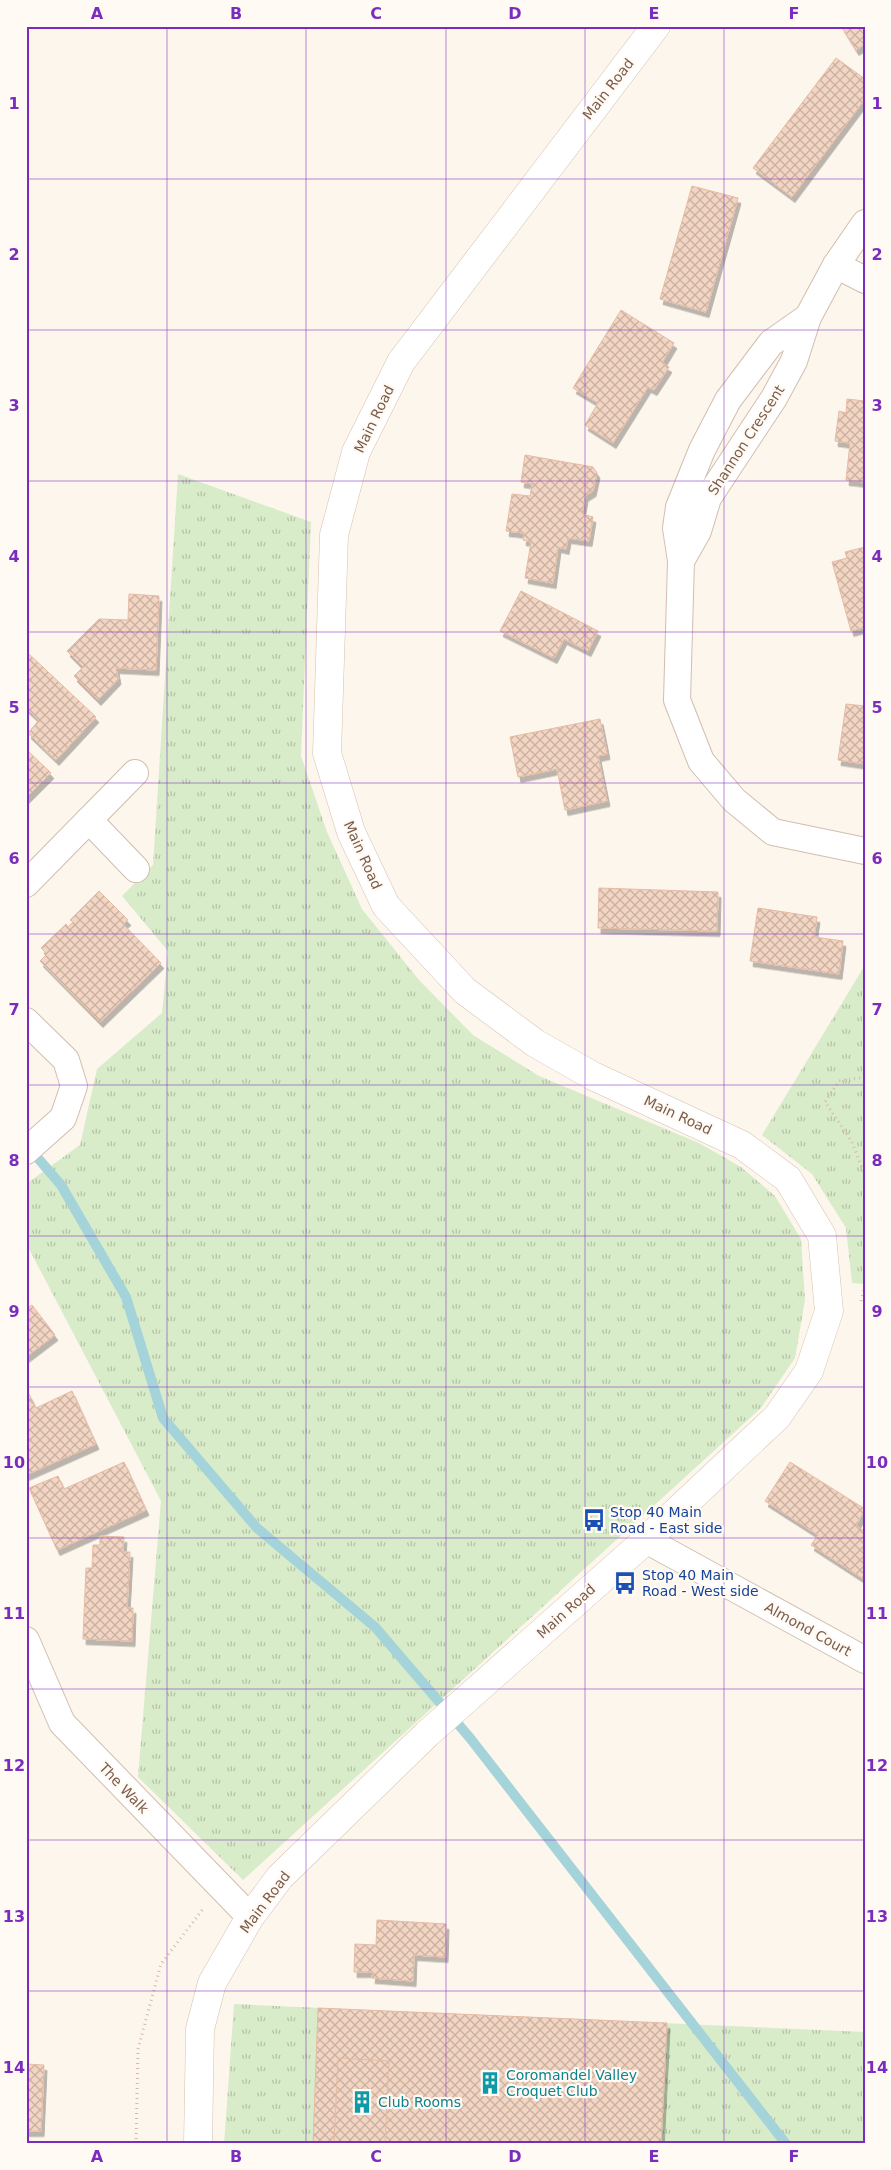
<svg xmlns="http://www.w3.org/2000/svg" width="891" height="2170" viewBox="0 0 891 2170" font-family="'DejaVu Sans',sans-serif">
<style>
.park{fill:url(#park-tufts)}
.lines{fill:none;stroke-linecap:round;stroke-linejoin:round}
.stream{stroke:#a5d3da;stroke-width:10}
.building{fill:url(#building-cross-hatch);stroke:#e6bba3;filter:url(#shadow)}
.minor-casing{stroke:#d1beb0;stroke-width:28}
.secondary-casing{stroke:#d6c0b0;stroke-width:29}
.path{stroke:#d9b8a5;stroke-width:3;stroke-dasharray:1 4;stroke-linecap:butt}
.minor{stroke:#fff;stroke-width:26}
.secondary{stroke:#fff;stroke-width:28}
.grid{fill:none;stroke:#7b2cbf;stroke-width:1;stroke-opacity:0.55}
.labels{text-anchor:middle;stroke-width:4.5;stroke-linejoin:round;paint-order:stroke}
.street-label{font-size:14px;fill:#7a5c4d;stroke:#fffaf3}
.transit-label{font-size:14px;fill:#164399;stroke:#fffaf3;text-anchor:start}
.culture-label{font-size:14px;fill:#0d838f;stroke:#fffaf3;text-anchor:start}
.neatline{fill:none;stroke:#7b2cbf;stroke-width:2}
.grid-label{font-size:16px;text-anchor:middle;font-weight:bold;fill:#7b2cbf}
</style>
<defs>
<pattern id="park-tufts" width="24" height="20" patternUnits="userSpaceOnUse" patternTransform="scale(1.25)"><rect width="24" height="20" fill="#d8ecc9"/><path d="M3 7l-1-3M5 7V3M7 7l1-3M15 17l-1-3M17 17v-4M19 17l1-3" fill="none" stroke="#b4c2a5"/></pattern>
<pattern id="building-cross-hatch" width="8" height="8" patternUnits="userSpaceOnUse" patternTransform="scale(1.25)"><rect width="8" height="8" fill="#f3d5c3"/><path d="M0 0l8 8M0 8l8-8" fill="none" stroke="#cab0a1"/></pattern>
<filter id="shadow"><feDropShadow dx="3" dy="5.5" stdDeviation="0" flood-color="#0004"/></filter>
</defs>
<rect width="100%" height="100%" fill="#fdf6ec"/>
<!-- park -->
<g class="park">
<path d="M178 474 311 522 301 756 327 832 362 909 419 980 473 1035 539 1076 699 1143 741 1167 775 1196 801 1239 805 1300 795 1358 761 1408 243 1880 138 1777 161 1501 26 1243V1184L80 1145 97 1069 162 1013 168 951 122 896 153 865Z"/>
<path d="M865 965V1284L852 1283 846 1228 812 1174 762 1135Z"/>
<path d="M234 2004 865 2032V2144H224Z"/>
</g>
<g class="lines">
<!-- stream -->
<path class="stream" d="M30 1149 61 1185 126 1297 163 1418 257 1528 375 1627 470 1738 786 2144"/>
</g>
<!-- building -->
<g class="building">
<path d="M841 26H865V44L856 50Z"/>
<path d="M836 58 865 79V99L792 197 753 168Z"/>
<path d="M692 186 738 198 706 312 660 299Z"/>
<path d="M621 310 674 343 662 363 669 367 654 390 648 387 613 443 585 425 598 403 573 388Z"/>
<path d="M847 399 865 401V482L846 480 850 443 835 441 839 411 846 413Z"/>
<path d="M525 455 593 467 597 473 593 491 585 496 582 514 593 517 589 541 568 538 566 549 558 547 553 583 525 578 531 542 523 540 524 533 506 531 512 494 530 496 532 484 521 482Z"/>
<path d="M865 547V627L851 631 832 562 847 558 845 552Z"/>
<path d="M521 591 598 631 588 651 564 639 554 658 500 631Z"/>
<path d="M129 594 159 596 156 670 116 668 118 679 98 700 74 676 83 667 67 651 99 619 128 620Z"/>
<path d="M29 654 96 717 56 760 28 733 39 720 26 708V657Z"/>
<path d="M846 704 865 706V764L838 760Z"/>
<path d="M600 719 607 754 598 756 607 801 565 810 557 769 518 777 510 737Z"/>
<path d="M26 749 51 773 26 798Z"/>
<path d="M599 888 718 892 717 931 598 928Z"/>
<path d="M99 891 128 920 123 924 161 963 100 1022 40 961 47 954 41 948 66 924 68 927 73 922 70 920Z"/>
<path d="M758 908 817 917 814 937 843 941 839 974 750 961Z"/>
<path d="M32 1305 55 1335 26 1357V1309Z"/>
<path d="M72 1391 96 1444 26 1475V1395L29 1394 36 1408Z"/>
<path d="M124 1462 146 1510 57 1550 29 1488 58 1476 64 1489Z"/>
<path d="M790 1462 865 1509 856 1526 865 1531V1580L811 1545 818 1535 765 1501Z"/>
<path d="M100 1536 124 1537 123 1552H130L127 1608H133L132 1641 83 1639 86 1568H92L93 1545H100Z"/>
<path d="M377 1920 446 1924 445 1957 414 1955 413 1981 372 1978 373 1972H354L355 1944 376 1945Z"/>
<path d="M318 2008 667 2023 661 2144H313Z"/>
<path d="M338 2058 389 2061 385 2144H334Z"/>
<path d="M26 2064 44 2065 41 2131H26Z"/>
</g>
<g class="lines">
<defs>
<g id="minor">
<path d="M836 265 865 280"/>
<path d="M808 317 771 343 728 400 702 450 679 507 676 528 681 561 677 700 701 761 734 800 773 832 865 851"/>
<path d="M681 561 698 531 708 498 774 398 794 361 808 317 836 265 865 223"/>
<path d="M89 820 136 869"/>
<path d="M26 884 135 773"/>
<path d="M26 1021 66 1060 74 1086 63 1118 26 1151"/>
<path d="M646 1540 865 1660"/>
<path d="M26 1640 62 1723 250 1917"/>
</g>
<path id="secondary" d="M198 2144 200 2029 212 1983 250 1917 280 1877 427 1734 646 1540 777 1417 809 1371 829 1311 822 1236 788 1179 742 1145 593 1076 535 1043 465 991 386 906 351 832 327 753 334 535 356 452 401 362 656 26"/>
</defs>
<!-- minor casing -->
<use href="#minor" class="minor-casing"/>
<!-- secondary casing -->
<use href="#secondary" class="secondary-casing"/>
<!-- path -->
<g class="path">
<path d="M865 1077 839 1081 825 1102 852 1142 865 1176"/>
<path d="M861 1301 865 1286"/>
<path d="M136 2144 138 2049 161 1964 203 1909"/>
</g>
<!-- minor -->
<use href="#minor" class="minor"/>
<!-- secondary -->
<use href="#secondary" class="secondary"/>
</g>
<!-- grid -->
<path class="grid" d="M167 26V2144M306 26V2144M446 26V2144M585 26V2144M724 26V2144M26 179H865M26 330H865M26 481H865M26 632H865M26 783H865M26 934H865M26 1085H865M26 1236H865M26 1387H865M26 1538H865M26 1689H865M26 1840H865M26 1991H865"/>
<!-- icons -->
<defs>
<symbol id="bus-bare" viewBox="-9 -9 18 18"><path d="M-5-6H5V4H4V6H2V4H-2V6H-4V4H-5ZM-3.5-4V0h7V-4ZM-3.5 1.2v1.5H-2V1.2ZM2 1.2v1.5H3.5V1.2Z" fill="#1a4fb4" stroke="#fffaf3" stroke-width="2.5" paint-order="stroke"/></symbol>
<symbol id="building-bare" viewBox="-9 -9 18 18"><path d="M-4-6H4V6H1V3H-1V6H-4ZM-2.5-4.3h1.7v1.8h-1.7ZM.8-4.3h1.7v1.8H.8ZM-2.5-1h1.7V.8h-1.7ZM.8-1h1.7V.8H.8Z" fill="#0f9aa8" stroke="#fffaf3" stroke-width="2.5" paint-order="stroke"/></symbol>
</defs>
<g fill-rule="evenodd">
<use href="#bus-bare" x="578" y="1504" width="32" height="32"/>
<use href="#bus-bare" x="609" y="1567" width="32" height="32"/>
<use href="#building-bare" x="474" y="2067" width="32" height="32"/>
<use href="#building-bare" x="346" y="2086" width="32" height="32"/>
</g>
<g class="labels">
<!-- street labels -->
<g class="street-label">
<text transform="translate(608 89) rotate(-52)" y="5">Main Road</text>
<text transform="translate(374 419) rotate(-64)" y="5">Main Road</text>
<text transform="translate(746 440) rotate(-57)" y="5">Shannon Crescent</text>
<text transform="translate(363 855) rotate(66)" y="5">Main Road</text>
<text transform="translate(678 1115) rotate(25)" y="5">Main Road</text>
<text transform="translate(566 1611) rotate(-42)" y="5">Main Road</text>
<text transform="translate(808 1629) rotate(29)" y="5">Almond Court</text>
<text transform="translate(124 1788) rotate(46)" y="5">The Walk</text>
<text transform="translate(265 1902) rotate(-53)" y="5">Main Road</text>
</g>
<!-- transit labels -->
<g class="transit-label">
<text x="610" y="1517">Stop 40 Main<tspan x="610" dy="16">Road - East side</tspan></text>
<text x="642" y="1580">Stop 40 Main<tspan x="642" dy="16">Road - West side</tspan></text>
</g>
<!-- culture labels -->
<g class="culture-label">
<text x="506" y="2080">Coromandel Valley<tspan x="506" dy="16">Croquet Club</tspan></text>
<text x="378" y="2107">Club Rooms</text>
</g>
</g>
<!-- border -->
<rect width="891" height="2170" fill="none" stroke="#fffaf3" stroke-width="55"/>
<rect x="28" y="28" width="836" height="2114" class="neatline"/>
<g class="grid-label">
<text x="97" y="19">A</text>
<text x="236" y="19">B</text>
<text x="376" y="19">C</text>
<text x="515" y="19">D</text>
<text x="654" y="19">E</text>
<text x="794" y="19">F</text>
<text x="14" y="109">1</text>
<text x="877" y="109">1</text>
<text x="14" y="260">2</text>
<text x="877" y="260">2</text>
<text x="14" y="411">3</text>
<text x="877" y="411">3</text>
<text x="14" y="562">4</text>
<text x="877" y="562">4</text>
<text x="14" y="713">5</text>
<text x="877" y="713">5</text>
<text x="14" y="864">6</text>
<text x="877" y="864">6</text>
<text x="14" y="1015">7</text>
<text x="877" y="1015">7</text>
<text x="14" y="1166">8</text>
<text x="877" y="1166">8</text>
<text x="14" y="1317">9</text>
<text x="877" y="1317">9</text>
<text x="14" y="1468">10</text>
<text x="877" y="1468">10</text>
<text x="14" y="1619">11</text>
<text x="877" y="1619">11</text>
<text x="14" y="1771">12</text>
<text x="877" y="1771">12</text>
<text x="14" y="1922">13</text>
<text x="877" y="1922">13</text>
<text x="14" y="2073">14</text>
<text x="877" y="2073">14</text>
<text x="97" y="2162">A</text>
<text x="236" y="2162">B</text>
<text x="376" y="2162">C</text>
<text x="515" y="2162">D</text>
<text x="654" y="2162">E</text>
<text x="794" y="2162">F</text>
</g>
</svg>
